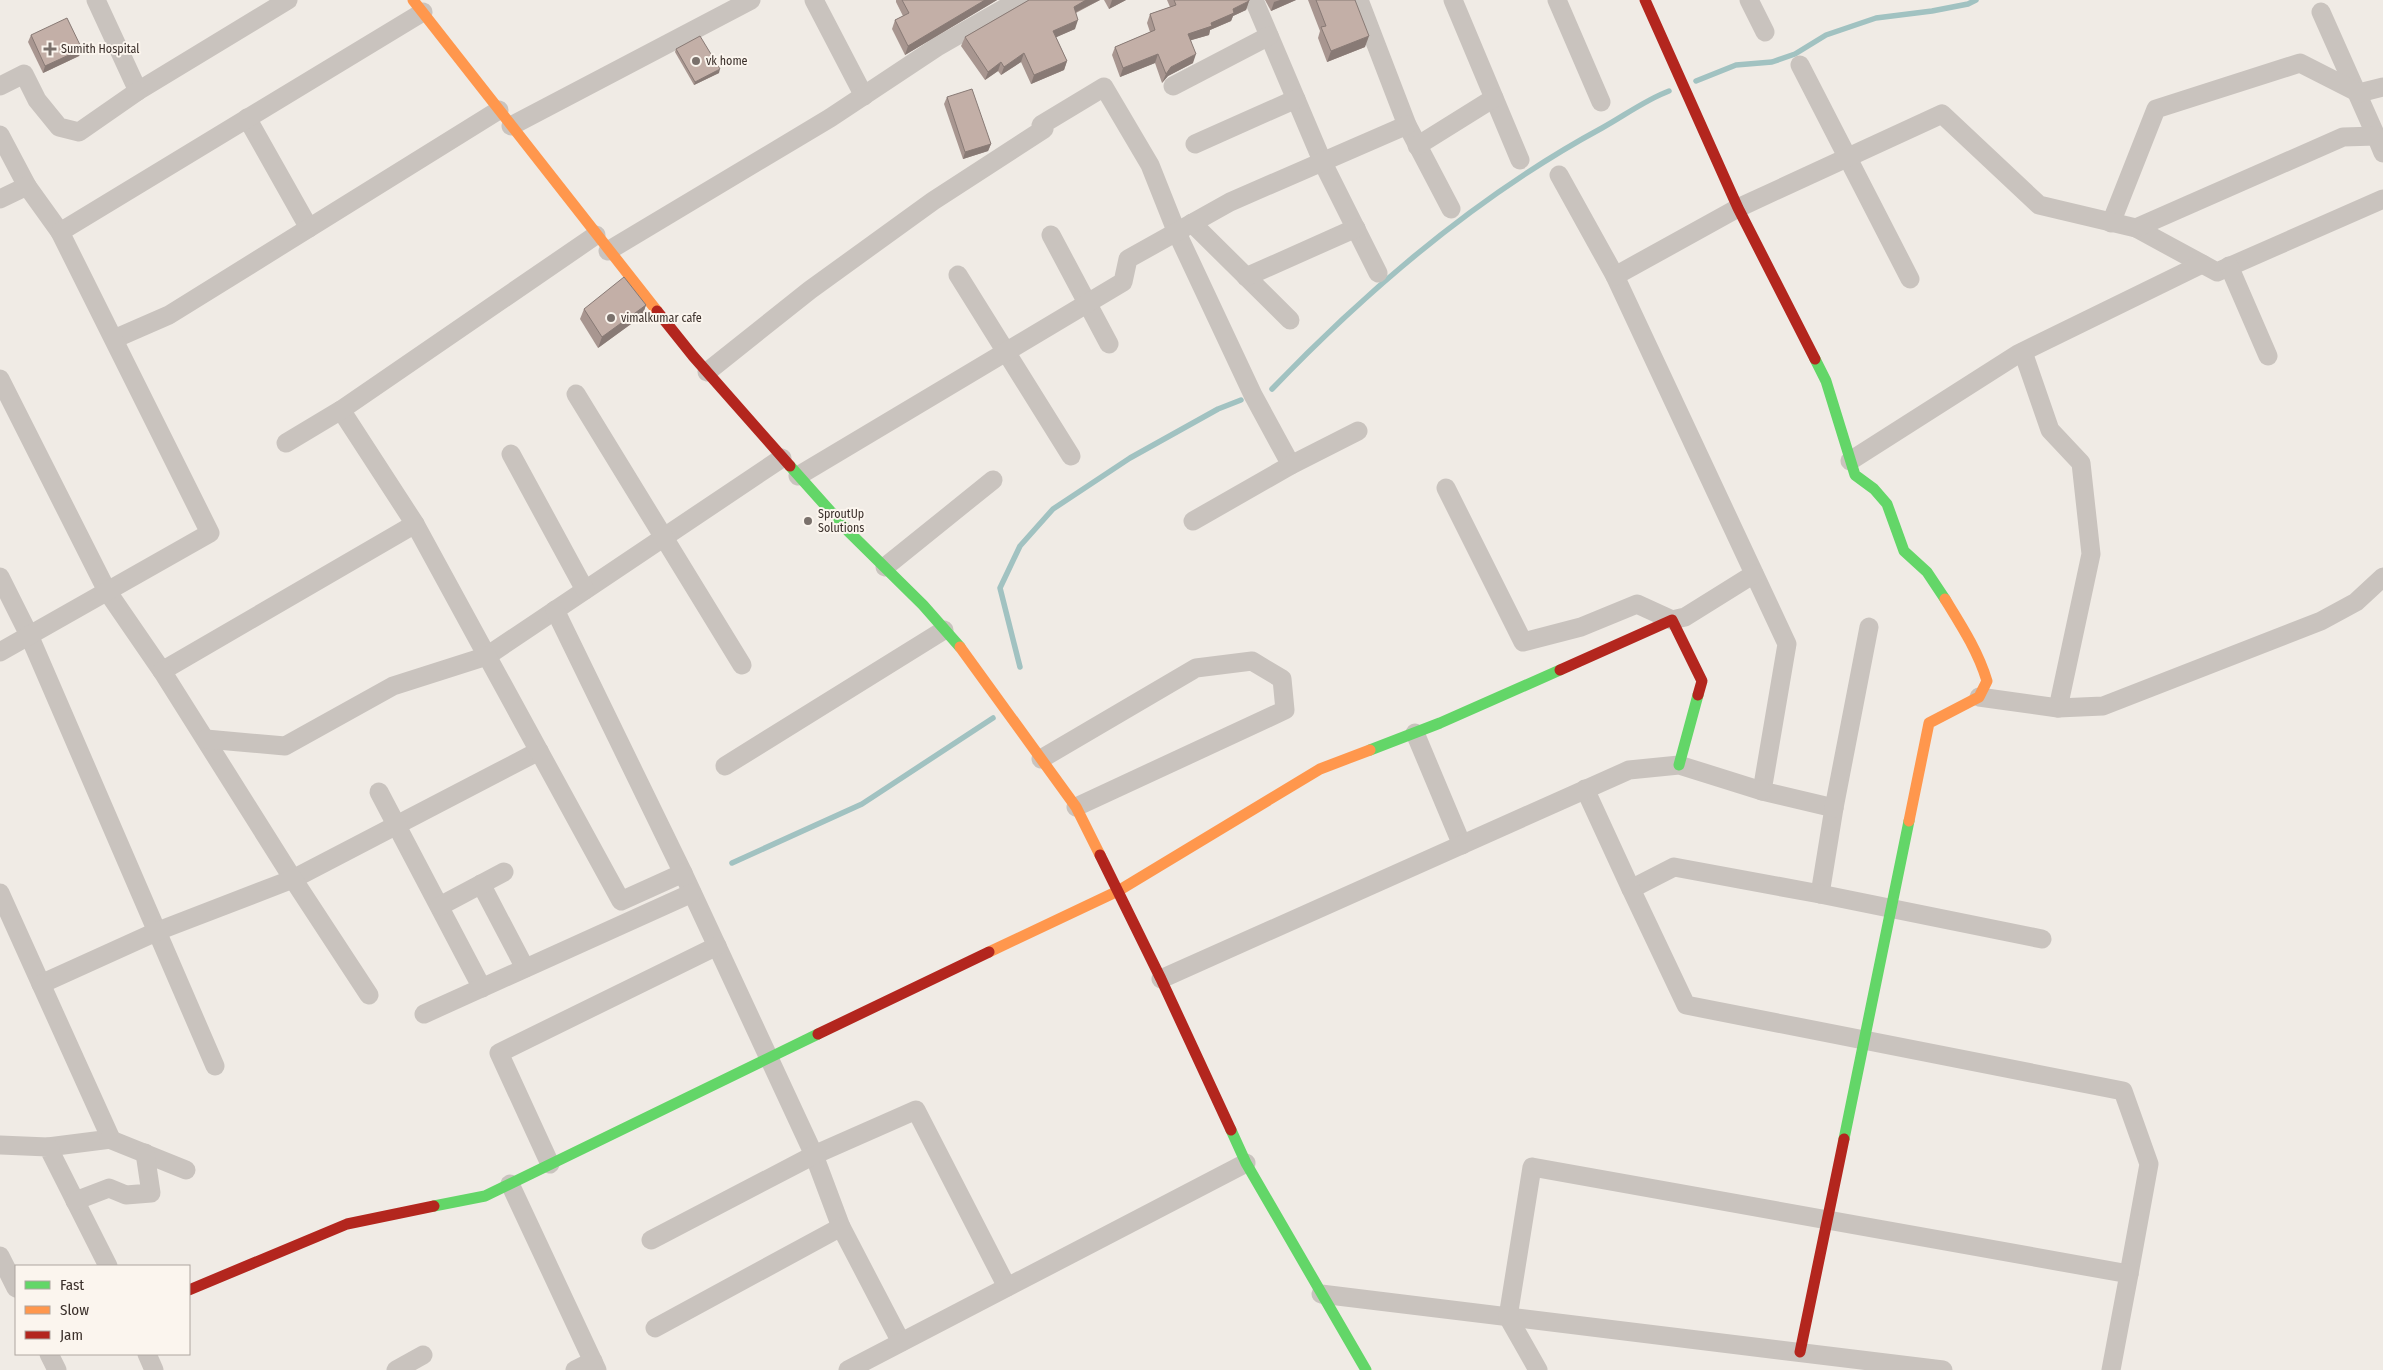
<svg xmlns="http://www.w3.org/2000/svg" width="2383" height="1370" viewBox="0 0 2383 1370" font-family="'Fira Sans Condensed',sans-serif">
<style>
.lines{fill:none;stroke-linecap:round;stroke-linejoin:round}
.stream{stroke:#a1c2c1;stroke-width:5.5}
.street{stroke:#c9c3be;stroke-width:19}
.fast{stroke:#63d668;stroke-width:11}
.slow{stroke:#ff974d;stroke-width:11}
.jam{stroke:#b3261e;stroke-width:11}
.wall{fill:#a89690}
.shaded-wall{fill:#887a75}
.building{fill:#c3afa7;stroke:#887a75}
.poi-dot{fill:#7a716c;stroke:#fbf5ee;stroke-width:2}
.labels{text-anchor:middle;stroke-width:4;stroke-linejoin:round;paint-order:stroke}
.poi-label{font-size:12px;fill:#3b302b;stroke:#fbf5ee;text-anchor:start}
</style>
<rect width="100%" height="100%" fill="#f0ebe5"/>
<g class="lines">
<!-- stream -->
<g class="stream">
<path d="M1696 81 1736 65 1772 62 1795 54 1826 35 1876 18 1932 11 1968 4 1976 0"/>
<path d="M1272 389C1369 288 1478 195 1602 128 1624 116 1645 100 1669 91"/>
<path d="M1020 667 1000 588 1020 546 1053 509 1130 458 1218 409 1241 400"/>
<path d="M732 863 862 804 993 718"/>
</g>
<!-- street -->
<g class="street">
<path d="M96 0 138 91 288 0"/>
<path d="M814 0 864 96"/>
<path d="M1254 0 1323 163 1378 273"/>
<path d="M1359 0 1407 125 1451 209"/>
<path d="M1453 0 1520 160"/>
<path d="M1557 0 1601 102"/>
<path d="M1749 0 1765 32"/>
<path d="M2321 12 2376 136"/>
<path d="M1800 65 1910 279"/>
<path d="M0 86 24 74 37 100 59 127 79 132 138 91"/>
<path d="M1173 86 1269 36"/>
<path d="M247 118 309 228"/>
<path d="M511 126 751 0"/>
<path d="M0 135 27 186"/>
<path d="M1195 144 1296 99"/>
<path d="M1417 146 1494 98"/>
<path d="M1559 175 1615 276 1787 644 1762 791 1834 808 1820 894 1674 867 1631 889 1585 789"/>
<path d="M0 199 27 186 60 232"/>
<path d="M1192 223 1290 320"/>
<path d="M2111 223 2156 109 2300 63 2359 93 2383 87"/>
<path d="M2136 228 2217 272 2383 199"/>
<path d="M1051 235 1109 344"/>
<path d="M608 251 830 118 937 47 1019 0"/>
<path d="M2229 266 2268 356"/>
<path d="M958 275 1071 456"/>
<path d="M1615 276 1738 208 1942 114 2039 205 2136 228 2343 137 2376 136 2383 153"/>
<path d="M1246 277 1356 228"/>
<path d="M114 339 169 315 499 110"/>
<path d="M2023 352 2050 430 2081 463 2091 554 2058 708"/>
<path d="M707 372 810 290 933 201 1044 129 1041 125 1104 87 1150 165 1177 233 1253 395 1291 465"/>
<path d="M0 379 107 591 162 671 415 524 487 656 782 458"/>
<path d="M576 394 742 665"/>
<path d="M341 410 415 524"/>
<path d="M286 443 341 410 596 235"/>
<path d="M511 454 585 590"/>
<path d="M1850 461 2018 354 2202 264"/>
<path d="M798 476 1123 282 1128 259 1230 202 1407 125"/>
<path d="M1446 488 1523 642 1581 627 1637 604 1672 620 1685 617 1754 574"/>
<path d="M1193 521 1291 465 1358 431"/>
<path d="M885 567 993 480"/>
<path d="M0 577 29 635 215 1066"/>
<path d="M555 610 683 873"/>
<path d="M0 652 210 533 60 232 423 12"/>
<path d="M162 671 293 879 539 751"/>
<path d="M1979 697 2058 708 2103 706 2321 621 2356 602 2383 577"/>
<path d="M1415 733 1462 845"/>
<path d="M206 739 285 746 393 686 487 656 621 901 683 873 814 1155 841 1227"/>
<path d="M1041 759 1196 668 1252 661 1282 679 1285 710 1076 807"/>
<path d="M725 766 944 630"/>
<path d="M379 792 482 988"/>
<path d="M1834 808 1869 627"/>
<path d="M481 884 525 968"/>
<path d="M1631 889 1686 1005 2123 1091 2149 1164 2129 1274"/>
<path d="M0 893 41 984 158 931 293 879 369 995"/>
<path d="M1820 894 2042 939"/>
<path d="M440 906 504 872"/>
<path d="M1161 979 1629 770 1679 765 1762 791"/>
<path d="M41 984 111 1139 48 1147"/>
<path d="M424 1014 692 893"/>
<path d="M109 1139 186 1170"/>
<path d="M0 1145 48 1147 108 1266"/>
<path d="M550 1164 499 1053 717 946"/>
<path d="M510 1184 597 1370"/>
<path d="M75 1201 109 1188 126 1195 151 1193 145 1153"/>
<path d="M651 1240 814 1155 916 1110 1007 1287"/>
<path d="M0 1256 16 1288"/>
<path d="M1321 1294 1943 1370"/>
<path d="M655 1328 841 1227 901 1342"/>
<path d="M49 1354 57 1370"/>
<path d="M147 1354 154 1370"/>
<path d="M396 1370 423 1355"/>
<path d="M575 1370 593 1361"/>
<path d="M848 1370 1246 1163"/>
<path d="M1538 1370 1508 1317 1532 1167 2129 1274 2111 1370"/>
</g>
<!-- fast -->
<g class="fast">
<path d="M1815 359 1826 381 1855 475 1874 489 1887 504 1904 551 1927 572 1945 599"/>
<path d="M790 466 849 532 923 605 960 647"/>
<path d="M1370 750 1440 723 1560 670"/>
<path d="M1679 765 1698 695"/>
<path d="M1231 1130 1246 1163 1366 1370"/>
<path d="M1844 1139 1909 821"/>
<path d="M434 1206 485 1196 818 1034"/>
</g>
<!-- slow -->
<g class="slow">
<path d="M413 0 657 311"/>
<path d="M960 647 1076 807 1100 855"/>
<path d="M1909 821 1929 723 1979 697 1987 681C1978 651 1961 625 1945 599"/>
<path d="M989 952 1118 891 1320 769 1370 750"/>
</g>
<!-- jam -->
<g class="jam">
<path d="M1645 0 1738 208 1815 359"/>
<path d="M657 311 693 356 790 466"/>
<path d="M1560 670 1672 620 1702 681 1698 695"/>
<path d="M1100 855 1161 979 1231 1130"/>
<path d="M818 1034 989 952"/>
<path d="M189 1290 347 1224 434 1206"/>
<path d="M1800 1352 1844 1139"/>
</g>
</g>
<!-- wall -->
<g class="wall">
<path d="M896 0H997L905 55 892 29 895 20 903 16 896 2Z"/>
<path d="M1029 0H1100L1076 13 1075 29 1056 37 1067 61 1064 70 1031 84 1021 62 1001 75 998 71 985 80 961 46 965 37Z"/>
<path d="M1104 0H1126L1109 9Z"/>
<path d="M1167 0H1249V1L1246 10 1233 16 1231 21 1210 30 1209 35 1191 40 1193 63 1168 76 1162 83 1155 63 1120 77 1112 55 1115 47 1150 32 1147 23 1150 14 1170 7Z"/>
<path d="M1265 0H1296L1271 11Z"/>
<path d="M1308 0H1355L1365 47 1327 62 1318 38 1320 31Z"/>
<path d="M31 35 82 49 79 56 43 73 28 42Z"/>
<path d="M676 49 719 73 694 85 675 52Z"/>
<path d="M947 97 991 144 988 151 963 159 944 104Z"/>
<path d="M646 305 642 316 598 348 580 319 584 309Z"/>
</g>
<!-- shaded-wall -->
<g class="shaded-wall">
<path d="M985 0H997L905 55 908 46Z"/>
<path d="M1086 0H1100L1070 15 1074 7Z"/>
<path d="M1112 0H1126L1109 9Z"/>
<path d="M1280 0H1296L1271 11 1274 2Z"/>
<path d="M1249 1 1246 10 1233 16 1231 21 1210 30 1209 35 1185 42 1188 34 1211 23 1233 9Z"/>
<path d="M1078 20 1075 29 1050 40 1053 31Z"/>
<path d="M1369 36 1365 47 1327 62 1331 51Z"/>
<path d="M82 49 79 56 43 73 45 66Z"/>
<path d="M1024 53 1021 62 1001 75 1004 67Z"/>
<path d="M1158 54 1155 63 1120 77 1123 68Z"/>
<path d="M1196 54 1193 63 1168 76 1162 83 1166 74 1171 67Z"/>
<path d="M1067 61 1064 70 1031 84 1034 75Z"/>
<path d="M1001 62 998 71 985 80 988 72Z"/>
<path d="M720 69 719 73 694 85 695 82Z"/>
<path d="M991 144 988 151 963 159 965 152Z"/>
<path d="M646 305 642 316 598 348 602 337Z"/>
</g>
<!-- building -->
<g class="building">
<path d="M902 0H985L908 46 895 20 909 13Z"/>
<path d="M1029 0H1086L1074 7 1078 20 1053 31 1067 61 1034 75 1024 53 1004 67 1001 62 988 72 965 37Z"/>
<path d="M1174 0H1249V1L1233 9 1234 13 1211 23 1212 26 1188 34 1196 54 1171 67 1166 74 1158 54 1123 68 1115 47 1155 30 1150 14 1176 5Z"/>
<path d="M1316 0H1355L1369 36 1331 51 1321 27 1326 26Z"/>
<path d="M67 18 82 49 45 66 31 35Z"/>
<path d="M700 36 720 69 695 82 676 49Z"/>
<path d="M972 89 991 144 965 152 947 97Z"/>
<path d="M624 277 646 305 602 337 584 309Z"/>
</g>
<!-- markers -->
<g class="poi-dot">
<path d="M47.5 41.5h5v5h5v5h-5v5h-5v-5h-5v-5h5z"/>
<circle cx="696" cy="61" r="5"/>
<circle cx="611" cy="318" r="5"/>
<circle cx="808" cy="521" r="5"/>
</g>
<g class="labels">
<!-- poi labels -->
<g class="poi-label">
<text x="61" y="53">Sumith Hospital</text>
<text x="706" y="65">vk home</text>
<text x="621" y="322">vimalkumar cafe</text>
<text x="818" y="518">SproutUp<tspan x="818" dy="14">Solutions</tspan></text>
</g>
</g>
<!-- legend -->
<rect x="15" y="1265" width="175" height="90" fill="#fbf5ee" stroke="#aea6a0"/>
<rect x="25" y="1281" width="25" height="8" fill="#63d668" stroke="#aea6a0"/>
<text x="60" y="1290" font-size="15" fill="#3b302b">Fast</text>
<rect x="25" y="1306" width="25" height="8" fill="#ff974d" stroke="#aea6a0"/>
<text x="60" y="1315" font-size="15" fill="#3b302b">Slow</text>
<rect x="25" y="1331" width="25" height="8" fill="#b3261e" stroke="#aea6a0"/>
<text x="60" y="1340" font-size="15" fill="#3b302b">Jam</text>
</svg>
